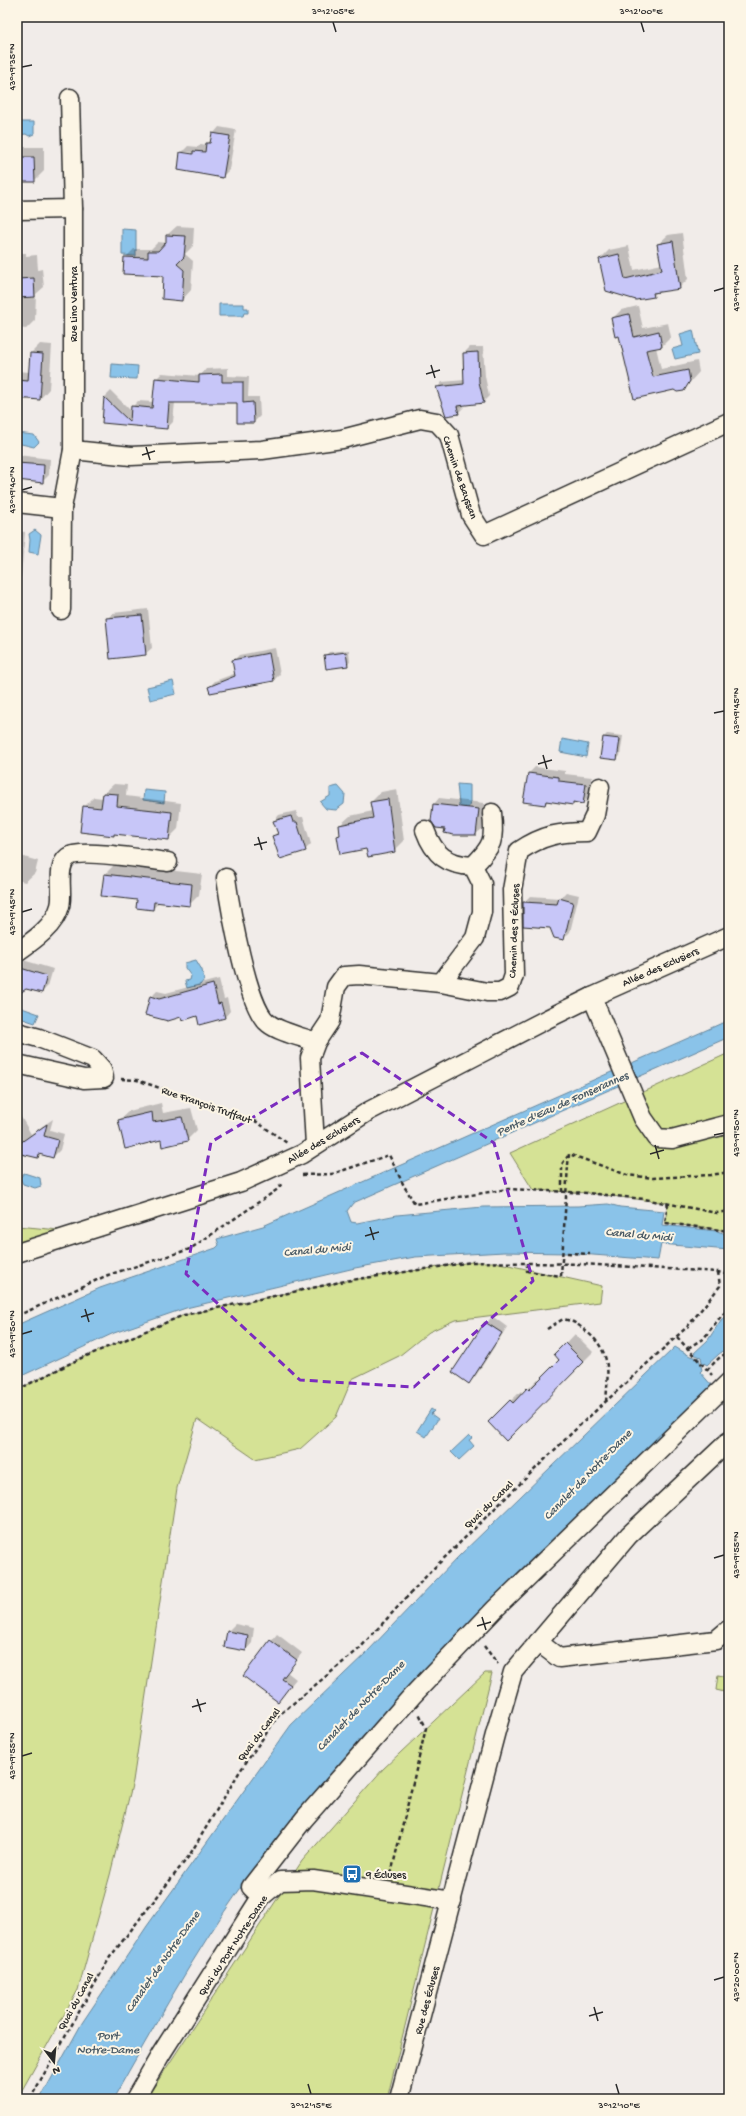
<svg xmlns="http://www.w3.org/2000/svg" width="746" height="2116" viewBox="0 0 746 2116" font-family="'Gochi Hand',sans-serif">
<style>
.green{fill:#d5e295;stroke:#808660}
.water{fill:#8ac3e9;stroke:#64869d}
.shadow{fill:#0003;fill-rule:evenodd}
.building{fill:#c7c6f8;stroke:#2b2b2b}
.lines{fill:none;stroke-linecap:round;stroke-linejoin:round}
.minor-casing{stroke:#2b2b2b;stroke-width:21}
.path{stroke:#2b2b2b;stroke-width:2.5;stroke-dasharray:4 3;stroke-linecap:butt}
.minor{stroke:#fcf5e5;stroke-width:18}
.path-bridge{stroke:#2b2b2b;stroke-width:2.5;stroke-dasharray:4 3;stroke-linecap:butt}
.marked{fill:none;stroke:#7b2cbf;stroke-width:3;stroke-dasharray:8 5;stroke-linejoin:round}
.ticks{fill:none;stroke:#2b2b2b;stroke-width:1.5}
.labels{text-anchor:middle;stroke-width:4;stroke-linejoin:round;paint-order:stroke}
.street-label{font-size:11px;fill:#2b2b2b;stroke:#fcf5e5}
.poi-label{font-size:11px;fill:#2b2b2b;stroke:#fcf5e5;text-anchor:start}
.water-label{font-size:12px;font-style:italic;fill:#485964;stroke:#fcf5e5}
.neatline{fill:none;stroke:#2b2b2b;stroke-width:1.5}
.ticks-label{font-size:10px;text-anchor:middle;fill:#2b2b2b}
</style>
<rect width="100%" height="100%" fill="#f1ece9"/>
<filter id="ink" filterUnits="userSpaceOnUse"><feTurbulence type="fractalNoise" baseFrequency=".025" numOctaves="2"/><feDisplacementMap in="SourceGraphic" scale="8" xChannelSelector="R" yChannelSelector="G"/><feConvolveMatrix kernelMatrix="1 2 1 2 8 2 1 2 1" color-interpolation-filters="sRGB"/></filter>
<g filter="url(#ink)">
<!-- green -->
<g class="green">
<path d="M729 1053V1231L665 1223 668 1203 588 1193 533 1190 510 1153Z"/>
<path d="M17 1226 70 1231 17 1253Z"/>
<path d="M472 1262H495L602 1286 600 1302 455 1320 429 1332 399 1356 352 1379 336 1417 300 1449 255 1459 197 1419 177 1488 133 1781 110 1875 78 1990 17 2099V1390L79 1359 184 1315 345 1281Z"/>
<path d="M485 1673H492L387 2099H146L302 1861 383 1769Z"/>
<path d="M718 1675 729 1677V1693L716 1690Z"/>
</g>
<!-- water -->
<g class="water">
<path d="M17 122H34V134L29 136 26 134 17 135Z"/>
<path d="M122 229 136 230V256L122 255Z"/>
<path d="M219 304H244V308H248V313H244L243 316H219Z"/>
<path d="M693 330 698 354 675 359 672 349 683 346 680 334Z"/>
<path d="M112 364 138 366 137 379 111 378Z"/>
<path d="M17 433 34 435 39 442 34 447 17 443Z"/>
<path d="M35 530 41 535 38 554 29 552 30 540 29 534Z"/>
<path d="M173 681 176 694 150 700 147 687Z"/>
<path d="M562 739 588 744 586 757 560 752Z"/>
<path d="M457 784 470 785V803L466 815 460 814Z"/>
<path d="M338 786 345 794 344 804 336 810 326 809 320 802 330 796V788Z"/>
<path d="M144 790 165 792 164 803 143 800Z"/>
<path d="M196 960 202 970 204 980 200 985 187 988 185 981 190 980 191 976 185 968V963Z"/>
<path d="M19 1007 39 1014 35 1023 17 1017Z"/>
<path d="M729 1020V1037L353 1203 347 1211 351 1222 357 1223 397 1215 483 1207 578 1206 608 1204 620 1207 664 1211 662 1225 717 1231 729 1235 728 1250 661 1244 658 1260 567 1253 504 1252 415 1257 355 1268 186 1308 114 1333 17 1378V1325L100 1288 216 1248 219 1245 217 1239 263 1226Z"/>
<path d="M24 1173 40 1178 41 1186 35 1188 23 1184 20 1178Z"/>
<path d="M729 1313V1347L719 1354 707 1365 702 1362 701 1357 693 1354 708 1340 721 1320Z"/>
<path d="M675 1347 690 1356 699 1358 702 1370 700 1372 713 1387C550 1545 375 1701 242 1886 194 1954 154 2027 113 2099H40L82 2023 147 1926 291 1725 367 1652 458 1557Z"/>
<path d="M431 1409 434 1411 431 1414 438 1419 426 1437 417 1431Z"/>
<path d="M469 1435 472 1438 469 1440 474 1446 459 1460 451 1452Z"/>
</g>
<!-- shadow -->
<g class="shadow">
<path d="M219 127 236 130 229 170 223 176 181 153 188 146 198 147 201 144 207 145 212 139 213 134ZM185 152 198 153V155L185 154Z"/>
<path d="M17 135H20V147H44V171L34 181 17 176Z"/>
<path d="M177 226 194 227 193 246 185 254 193 261 191 290 182 300 164 275 125 258 134 249H151L158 242 167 243V235Z"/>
<path d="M682 233 688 279 679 288 658 291 653 296 636 299 600 259 609 250 629 246 634 270 662 264 658 244 668 235Z"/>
<path d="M17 253H26V256L37 255 38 270 42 269 44 287 36 294 35 320 26 329 17 328Z"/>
<path d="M638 306 643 328 668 323 671 337 662 346 656 347 661 369 697 361 699 372 683 390 674 389 635 398 620 335 612 319 621 310Z"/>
<path d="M40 344 52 345 49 389 40 399 29 398 27 400H19L17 401V371L30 372 31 353Z"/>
<path d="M470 347H483L485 376 489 396 483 402 463 404 464 407 458 413 437 388 442 382 465 380 464 353Z"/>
<path d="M228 368V376L249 377 248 397H259L260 416 254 422 238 402H175L173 422 167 428 104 422 105 397 111 391 132 412V407L138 401 154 402 156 379 162 373 200 376 206 369Z"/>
<path d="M17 448H19L18 455 50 459 49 475 42 482 17 480Z"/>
<path d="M17 531 25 532 21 577 17 581Z"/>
<path d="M148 609 152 648 145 654 107 619 113 613Z"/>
<path d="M275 648 280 674 274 680 211 692 209 687 215 681 236 673 233 661 239 655Z"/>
<path d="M349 650 350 662 347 665 326 655 329 652Z"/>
<path d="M22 658V687L17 690V659Z"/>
<path d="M607 734 623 736 620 756 617 759 604 737Z"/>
<path d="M535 767 565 771V774L592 777 590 796 583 803 575 802 573 804 548 801 545 804 528 774Z"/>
<path d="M114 784 127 785 126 796 181 803 178 829 168 839 116 833 113 835 84 807 94 797 103 798 104 793Z"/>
<path d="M397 789 404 841 394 851 367 848 338 836 341 833 340 825 350 816 373 811 371 802 381 792Z"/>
<path d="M439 798 484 803 482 829 476 834 446 828 434 804Z"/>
<path d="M296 811 298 817H303L311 844 305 850 273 836 278 832 274 821 279 815Z"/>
<path d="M17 855 38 861 35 873 25 882 17 880Z"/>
<path d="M115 864 202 874 199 895 189 905 159 902 153 909 105 874Z"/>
<path d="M566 892 579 895 570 932 563 939 524 902 530 896 560 898Z"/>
<path d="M23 960 53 969 48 986 42 992 26 988 17 994V967Z"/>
<path d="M219 979 224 999 227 998 230 1011 225 1017 182 1016 151 997 157 991 166 993Z"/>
<path d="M161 1103 163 1113 191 1108 197 1130 187 1140 161 1138 119 1120 129 1111Z"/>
<path d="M18 1112 31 1134 53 1119 50 1130 64 1134 60 1150 53 1157 41 1154 38 1157 19 1152 17 1160Z"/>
<path d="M492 1316 507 1327 475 1377 469 1382 453 1372Z"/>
<path d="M575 1334 593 1352 506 1439 489 1422 521 1391 523 1394 538 1379 540 1381 561 1360 556 1354Z"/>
<path d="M235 1624 254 1628 252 1643 246 1650 228 1631Z"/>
<path d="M277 1634 302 1653 287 1672 296 1679 278 1701 244 1676Z"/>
</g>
<!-- building -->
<g class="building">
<path d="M212 133 230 136 223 178 178 170 180 152 193 154V151L205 152 206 143H210Z"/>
<path d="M17 157H34L35 182H17Z"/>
<path d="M166 235 186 236 184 257 177 264 184 270 182 301 162 299 163 276 123 274 124 257 148 258V251H158L166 242Z"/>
<path d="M673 241 680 289 653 293 654 297 636 300 606 291 599 259 619 254 625 279 662 270 657 244Z"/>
<path d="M34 278 35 297 17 298V279Z"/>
<path d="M629 314 634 337 659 331 662 347 646 350 653 377 688 370 690 381 684 391 677 392 674 390 634 399 619 336 615 337 611 318Z"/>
<path d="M478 352 479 382 484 403 457 406 459 414 446 416 436 387 464 384 463 353Z"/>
<path d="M30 353 43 354 40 400 17 398V380L28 381Z"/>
<path d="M222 374V382H243V403L253 402 254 423H237V403H169L167 429 102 423 104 397 130 422 131 406 152 408 155 378 199 382V375Z"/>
<path d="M17 463 44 465 43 483 17 480Z"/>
<path d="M142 615 146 655 110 659 106 618Z"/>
<path d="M346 652 348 666 326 669 324 655Z"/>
<path d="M269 653 274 681 210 693 208 687 235 676 232 660Z"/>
<path d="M603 737 620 739 617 760 600 758Z"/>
<path d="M528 773 559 777V781L586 784 583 804 573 802V805L546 801 545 805 523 802Z"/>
<path d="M103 793 118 794 117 806 172 812 169 840 114 834V836L80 832 83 806 101 808Z"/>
<path d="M388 799 395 852 368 857 366 849 340 854 337 836 340 835 339 825 373 818 370 802Z"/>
<path d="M433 804 479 809 476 835H454L444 833 445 829 436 828 431 821Z"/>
<path d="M291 816 293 822H297L306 851 280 859 272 836 278 834 273 821Z"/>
<path d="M104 874 192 884 190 906 154 902 153 910 136 908 137 900 101 896Z"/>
<path d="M559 898 573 902 564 940 554 938 550 928 523 926V902L557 904Z"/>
<path d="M17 967 47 976 42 993 26 989 17 995Z"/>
<path d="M213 984 218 1004 221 1003 225 1018 199 1025 197 1016 182 1021 181 1017 168 1021 145 1015 150 996 159 999Z"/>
<path d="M152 1112 153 1122 182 1117 188 1141 162 1147 161 1140 125 1149 118 1120Z"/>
<path d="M47 1124 44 1136 58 1140 53 1158 39 1154 38 1158 17 1153V1145Z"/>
<path d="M485 1322 502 1333 469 1384 452 1372Z"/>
<path d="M565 1343 584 1362 506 1441 488 1422 510 1400 513 1403 527 1388 529 1390 559 1360 554 1354Z"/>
<path d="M227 1631 248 1635 246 1651 224 1647Z"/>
<path d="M270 1640 297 1660 282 1679 291 1685 278 1702 243 1676Z"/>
</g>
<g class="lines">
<defs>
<g id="minor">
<path d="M17 210 73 209"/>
<path d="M73 450 131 456 262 450 342 439 420 419 437 422 449 435 471 515 484 535 729 422"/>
<path d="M17 503 62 508"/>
<path d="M61 610 62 508 73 450V209L70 98"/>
<path d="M425 830C434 855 447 865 473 866L482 884V912L475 938 441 983"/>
<path d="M473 866C493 846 495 840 492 813"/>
<path d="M226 878C230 906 247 1008 268 1023 279 1032 302 1037 316 1042"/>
<path d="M17 952C33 941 55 926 60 906 64 892 55 867 68 857 80 848 150 860 168 862"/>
<path d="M592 997 643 1118 657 1138 672 1139 729 1124"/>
<path d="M17 1032 39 1038 93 1059 102 1069 104 1078 84 1079 17 1064"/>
<path d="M315 1145 310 1058 316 1042 330 1021 336 987 344 976 359 975 441 983 487 992H500L510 987 514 975 512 890 519 851C543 835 560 832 587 832L595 815 600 787"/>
<path d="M17 1253 241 1182 302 1154 369 1111 547 1019 592 997 729 936"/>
<path d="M538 1642 559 1658 716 1640 729 1629"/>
<path d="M261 1897 251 1887 304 1819 412 1696 495 1609 729 1382"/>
<path d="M135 2099 161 2054 261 1897 280 1881 313 1880 452 1901"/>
<path d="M399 2099 496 1731 513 1672 629 1535 729 1441"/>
</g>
</defs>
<!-- minor casing -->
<use href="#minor" class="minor-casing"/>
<!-- path -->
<g class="path">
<path d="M121 1079 137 1080 257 1122 287 1143"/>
<path d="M568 1165 569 1154 627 1175 653 1178 711 1175 729 1172"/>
<path d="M302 1175 332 1174 389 1155 404 1186 415 1204 508 1189 588 1193 644 1199 717 1213 729 1211"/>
<path d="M562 1192V1164L568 1156"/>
<path d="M668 1203 665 1223 729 1231"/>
<path d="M567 1253 590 1254"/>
<path d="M527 1263V1271L561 1276"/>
<path d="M17 1316 108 1275 190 1249 278 1189 282 1183"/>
<path d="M547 1329 563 1319C574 1321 579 1325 587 1332 612 1352 608 1373 606 1402"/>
<path d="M677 1337 712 1375"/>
<path d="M688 1348 704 1338 721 1316 729 1309"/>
<path d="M707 1370 720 1357 729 1352"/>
<path d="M17 1390 79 1359 184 1315 345 1281 472 1262 581 1264 718 1272 729 1275"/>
<path d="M484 1646 498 1664"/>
<path d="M391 1874 426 1728 419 1713"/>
<path d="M30 2099 110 1957 189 1856 240 1771 279 1715 359 1649 431 1571 579 1426 688 1326 720 1286 718 1272"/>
</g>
<!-- minor -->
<use href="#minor" class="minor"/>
<!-- path-bridge -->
<path class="path-bridge" d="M561 1276 568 1165"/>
</g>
</g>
<!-- marked area -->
<path class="marked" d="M362 1053 494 1143 533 1281 414 1387 300 1380 186 1274 211 1142Z"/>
<!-- ticks -->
<path class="ticks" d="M333 22 336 32M641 22 644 32M22 67 32 65M714 291 724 288M431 365 435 378M426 374 440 370M146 447 150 460M142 455 155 451M22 490 32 487M714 713 724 711M543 755 547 769M538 764 552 760M258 837 262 850M254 845 267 842M22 912 32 909M714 1135 724 1133M655 1145 659 1159M650 1154 664 1150M370 1227 374 1240M365 1236 379 1232M85 1309 89 1322M81 1317 94 1313M22 1334 32 1331M714 1558 724 1555M482 1617 486 1630M477 1626 491 1622M197 1699 201 1712M192 1707 206 1703M22 1756 32 1753M714 1980 724 1977M594 2007 598 2021M589 2016 603 2012M308 2084 311 2094M616 2084 619 2094"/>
<!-- icons -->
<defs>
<symbol id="bus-square" viewBox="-11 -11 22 22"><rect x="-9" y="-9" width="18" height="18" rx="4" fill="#1f6fb2" stroke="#fcf5e5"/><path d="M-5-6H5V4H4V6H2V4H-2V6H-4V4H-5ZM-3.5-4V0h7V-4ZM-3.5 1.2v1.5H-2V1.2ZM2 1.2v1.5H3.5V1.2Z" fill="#fff"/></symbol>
</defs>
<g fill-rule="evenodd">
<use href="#bus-square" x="341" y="1863" width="22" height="22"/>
</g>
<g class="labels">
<!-- street labels -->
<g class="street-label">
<text transform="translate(73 304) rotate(-90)" y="4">Rue Lino Ventura</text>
<text transform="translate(461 477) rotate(71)" y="4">Chemin de Bayssan</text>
<text transform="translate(513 931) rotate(-88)" y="4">Chemin des 9 Écluses</text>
<text transform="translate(660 966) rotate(-24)" y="4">Allée des Eclusiers</text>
<text transform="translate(207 1104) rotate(19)" y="4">Rue François Truffaut</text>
<text transform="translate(323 1139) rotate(-31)" y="4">Allée des Eclusiers</text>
<text transform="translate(488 1504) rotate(-44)" y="4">Quai du Canal</text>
<text transform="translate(258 1734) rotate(-53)" y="4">Quai du Canal</text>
<text transform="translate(232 1945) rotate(-57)" y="4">Quai du Port Notre-Dame</text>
<text transform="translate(426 2000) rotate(-75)" y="4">Rue des Écluses</text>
<text transform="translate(75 2001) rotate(-61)" y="4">Quai du Canal</text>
</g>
<!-- poi labels -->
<g class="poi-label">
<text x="366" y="1878">9 Écluses</text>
</g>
<!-- water labels -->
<g class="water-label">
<text transform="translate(562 1103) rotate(-24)" y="4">Pente d'Eau de Fonserannes</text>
<text transform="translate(639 1234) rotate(5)" y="4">Canal du Midi</text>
<text transform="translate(317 1249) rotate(-5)" y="4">Canal du Midi</text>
<text transform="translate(587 1474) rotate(-46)" y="4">Canalet de Notre-Dame</text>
<text transform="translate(360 1705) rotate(-46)" y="4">Canalet de Notre-Dame</text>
<text transform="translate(162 1961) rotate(-55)" y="4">Canalet de Notre-Dame</text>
<text x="108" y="2039">Port<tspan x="108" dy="14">Notre-Dame</tspan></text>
</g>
</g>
<!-- margin -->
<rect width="746" height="2116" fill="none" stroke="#fcf5e5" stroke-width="44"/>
<!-- north arrow -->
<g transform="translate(54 2062) rotate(164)" stroke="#fcf5e5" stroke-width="3" paint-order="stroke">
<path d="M0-3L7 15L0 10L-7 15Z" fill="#2b2b2b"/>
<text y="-6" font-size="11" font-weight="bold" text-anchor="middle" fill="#2b2b2b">N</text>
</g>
<rect x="22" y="22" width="702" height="2072" class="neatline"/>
<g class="ticks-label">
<text x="333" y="14">3°12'05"E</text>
<text x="641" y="14">3°12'00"E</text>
<text transform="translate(11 67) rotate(-90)" y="4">43°19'35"N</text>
<text transform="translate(735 288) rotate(-90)" y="4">43°19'40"N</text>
<text transform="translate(11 490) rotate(-90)" y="4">43°19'40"N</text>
<text transform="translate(735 711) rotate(-90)" y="4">43°19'45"N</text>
<text transform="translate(11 912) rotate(-90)" y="4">43°19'45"N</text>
<text transform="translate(735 1133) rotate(-90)" y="4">43°19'50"N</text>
<text transform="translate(11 1334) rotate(-90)" y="4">43°19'50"N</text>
<text transform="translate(735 1555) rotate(-90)" y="4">43°19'55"N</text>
<text transform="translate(11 1756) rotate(-90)" y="4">43°19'55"N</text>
<text transform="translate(735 1977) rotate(-90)" y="4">43°20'00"N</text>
<text x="311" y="2108">3°12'15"E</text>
<text x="619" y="2108">3°12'10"E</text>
</g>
</svg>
